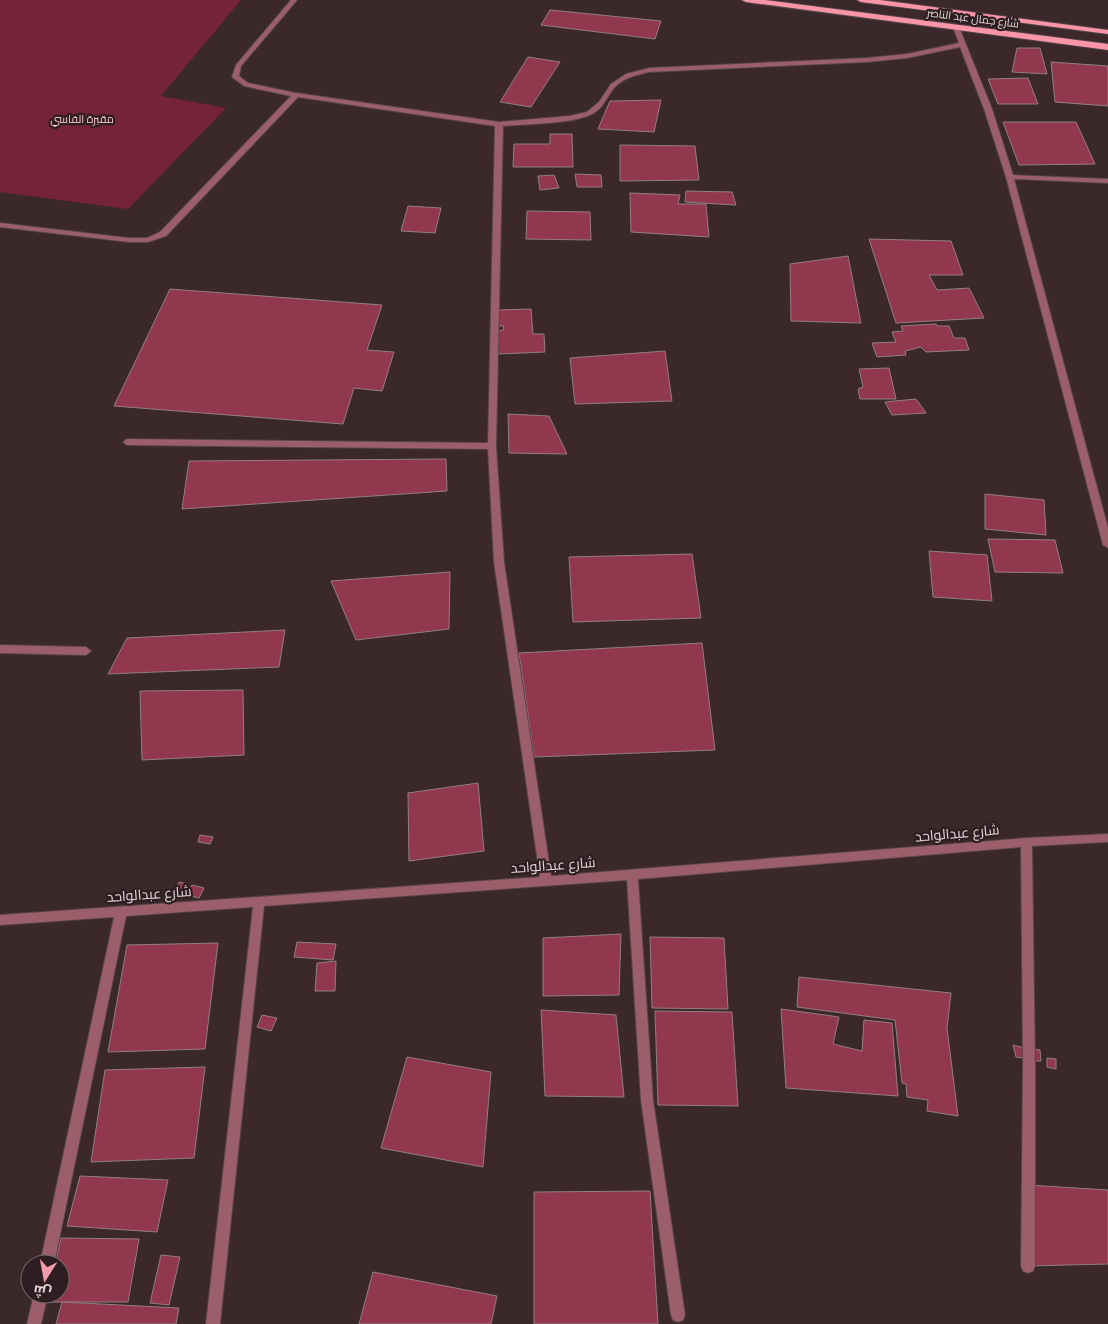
<svg xmlns="http://www.w3.org/2000/svg" width="1108" height="1324" viewBox="0 0 1108 1324" font-family="'Exo 2',Cairo,sans-serif">
<style>
.green{fill:#74233a}
.building{fill:#91384e;stroke:#947e81}
.lines{fill:none;stroke-linecap:round;stroke-linejoin:round}
.minor-casing{stroke:#554447;stroke-width:2}
.primary-casing{stroke:#554447;stroke-width:2}
.minor{fill:#9b5e6a;fill-rule:evenodd}
.primary{fill:#fa94a9;fill-rule:evenodd}
.labels{text-anchor:middle;stroke-width:4.5;stroke-linejoin:round;paint-order:stroke}
.far-street-label{font-size:11px;fill:#e2d6d7;stroke:#2f1e21}
.far-park-label{font-size:11px;fill:#fdc8d1;stroke:#2f1e21}
.street-label{font-size:14px;fill:#e2d6d7;stroke:#2f1e21}
</style>
<rect width="100%" height="100%" fill="#3a282b"/>
<!-- green -->
<path class="green" d="M0 0H241L161 96 226 108 128 209 0 192Z"/>
<!-- building -->
<g class="building">
<path d="M550 10 661 21 655 39 541 25Z"/>
<path d="M1017 48H1040L1047 74 1012 72Z"/>
<path d="M528 57 560 62 531 107 500 102Z"/>
<path d="M1051 62 1108 66V106L1055 102Z"/>
<path d="M1028 78 1038 104H998L988 79Z"/>
<path d="M661 100 654 132 598 129 610 101Z"/>
<path d="M1003 122H1076L1095 164 1019 165Z"/>
<path d="M550 134H572L573 167H513L514 144H550Z"/>
<path d="M620 145 695 146 699 180 620 181Z"/>
<path d="M575 174 601 175 602 187H577Z"/>
<path d="M554 175 559 188 540 190 538 176Z"/>
<path d="M686 191 732 192 736 205 685 202Z"/>
<path d="M630 193 680 195 678 204H706L709 237 631 232Z"/>
<path d="M408 206 441 208 435 233 401 231Z"/>
<path d="M527 211 590 212 591 240 526 239Z"/>
<path d="M869 239 951 241 963 275H929L937 290 969 288 984 318 896 323Z"/>
<path d="M848 256 861 323 791 321 790 264Z"/>
<path d="M170 289 382 305 367 350 394 352 382 391 354 388 343 424 114 406Z"/>
<path d="M531 309 533 334H544L545 352 498 354V331L503 330 504 326H498V310Z"/>
<path d="M936 324 937 326H949L954 338H965L969 350 926 352 921 347 905 351 906 355 877 357 872 343 896 342 892 332 903 331 901 326Z"/>
<path d="M665 351 672 401 575 404 570 358Z"/>
<path d="M889 368 896 399H860L858 389 863 387 859 369Z"/>
<path d="M916 399 926 413 892 415 885 402Z"/>
<path d="M508 414 549 416 567 454 509 453Z"/>
<path d="M446 459 447 491 182 509 189 461Z"/>
<path d="M985 494 1044 500 1046 535 985 529Z"/>
<path d="M988 539 1055 540 1063 573 995 572Z"/>
<path d="M929 551 987 555 992 601 933 597Z"/>
<path d="M692 554 701 618 573 622 569 557Z"/>
<path d="M450 572 449 629 356 640 331 581Z"/>
<path d="M285 630 279 667 108 674 127 638Z"/>
<path d="M702 643 715 750 534 757 519 653Z"/>
<path d="M243 690 244 755 142 760 140 691Z"/>
<path d="M478 783 484 851 409 861 408 793Z"/>
<path d="M200 835 213 837 210 844 198 842Z"/>
<path d="M179 882 187 884 182 895 174 893Z"/>
<path d="M192 885 204 888 199 898 187 895Z"/>
<path d="M621 934 619 995 543 996V938Z"/>
<path d="M650 937 724 938 728 1009 652 1008Z"/>
<path d="M297 942 336 944 333 960 294 957Z"/>
<path d="M218 943 205 1049 108 1052 127 945Z"/>
<path d="M336 961 335 991H315L317 963Z"/>
<path d="M799 977 951 993 947 1028 958 1116 927 1111 928 1100 907 1097 906 1084 902 1083 895 1020 797 1007Z"/>
<path d="M781 1009 839 1017 833 1044 862 1051 864 1020 892 1023 898 1096 786 1088Z"/>
<path d="M541 1010 616 1015 624 1097 545 1096Z"/>
<path d="M655 1011 732 1012 738 1106 658 1105Z"/>
<path d="M262 1015 277 1018 271 1031 257 1027Z"/>
<path d="M1013 1045 1024 1048V1058L1016 1057Z"/>
<path d="M1033 1049 1040 1050 1041 1061H1034Z"/>
<path d="M407 1057 491 1072 483 1167 381 1148Z"/>
<path d="M1047 1058 1056 1059V1069L1047 1067Z"/>
<path d="M205 1067 194 1158 91 1162 105 1070Z"/>
<path d="M80 1176 168 1180 157 1232 67 1226Z"/>
<path d="M1028 1185 1108 1190V1264L1028 1266Z"/>
<path d="M650 1191 658 1324H534V1192Z"/>
<path d="M61 1238 139 1239 128 1302H47L49 1294H60V1264H55Z"/>
<path d="M161 1255 180 1257 169 1305 150 1303Z"/>
<path d="M373 1272 497 1296 491 1324H359Z"/>
<path d="M62 1302 179 1308 176 1324H56Z"/>
</g>
<g class="lines">
<defs>
<g id="minor">
<path d="M291 0H297L241 66 239 76 248 83 296 93 499 122 569 116 587 112 599 102 611 84 626 74 649 68 867 58 907 54 959 43 953 27 956 25 959 27 992 109 1013 175 1108 179V183L1014 179 1108 528V548L1103 545 1006 177 984 109 960 47 907 58 867 62 649 72C637 75 626 77 617 85 607 94 605 108 592 114 573 124 525 124 503 126L496 446 504 562 551 876 1026 838 1108 834V842L1032 846 1035 1064V1266L1033 1271 1028 1273 1023 1271 1021 1266 1023 1064 1021 847 638 879 653 1100 685 1315 683 1320 678 1322 673 1320 671 1315 641 1100 627 880 264 906 220 1324H206L253 907 126 916 54 1264H40L114 917 0 925V915L540 877 494 562 488 449 127 445 123 442 127 439 488 443 495 126 298 97 166 236 148 242H129L0 227V223L129 238H147L160 232 291 96 244 86 232 77 236 65Z"/>
<path d="M0 645 86 647 91 651 86 655 0 653Z"/>
<path d="M34 1294H48L41 1324H27Z"/>
</g>
<g id="primary">
<path d="M742 0H765L1108 44V50L746 2Z"/>
<path d="M857 0H880L1108 30V34L861 2Z"/>
</g>
</defs>
<!-- minor casing -->
<use href="#minor" class="minor-casing"/>
<!-- primary casing -->
<use href="#primary" class="primary-casing"/>
<!-- minor -->
<use href="#minor" class="minor"/>
<!-- primary -->
<use href="#primary" class="primary"/>
</g>
<g class="labels">
<!-- far-street labels -->
<g class="far-street-label">
<text transform="translate(973 18) rotate(7)" y="4">شارع جمال عبد الناصر</text>
</g>
<!-- far-park labels -->
<g class="far-park-label">
<text x="82" y="123">مقبرة الفاسي</text>
</g>
<!-- street labels -->
<g class="street-label">
<text transform="translate(957 833) rotate(-5)" y="5">شارع عبدالواحد</text>
<text transform="translate(553 865) rotate(-4)" y="5">شارع عبدالواحد</text>
<text transform="translate(149 894) rotate(-4)" y="5">شارع عبدالواحد</text>
</g>
</g>
<!-- north arrow -->
<g transform="translate(45 1279) rotate(191)"><circle r="24" fill="#2f1e21" stroke="#77686a"/>
<path d="M0-4L9 19L0 12L-9 19Z" fill="#f39aab"/>
<text y="-8" font-size="14" font-weight="bold" text-anchor="middle" fill="#e2d6d7">ش</text>
</g>
</svg>
